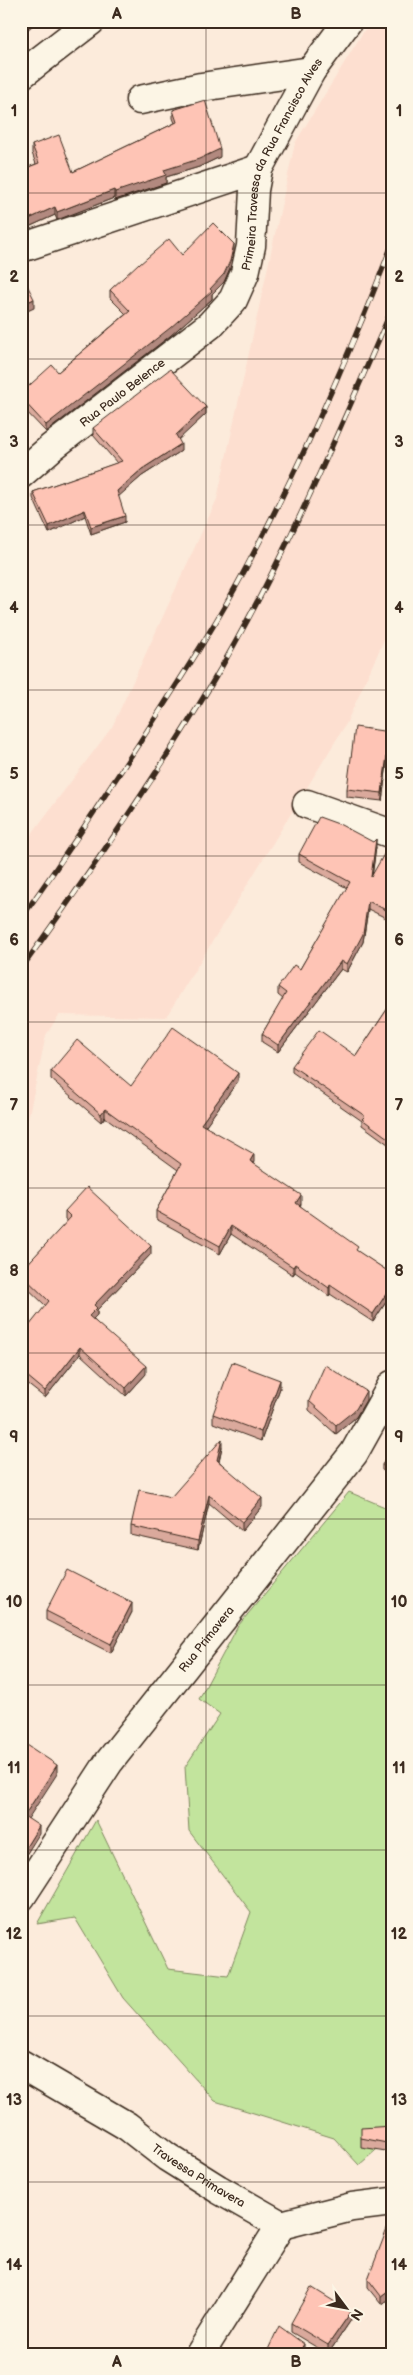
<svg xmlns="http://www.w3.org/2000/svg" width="413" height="2375" viewBox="0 0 413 2375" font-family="'Balsamiq Sans',sans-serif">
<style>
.built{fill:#fddfd0}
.green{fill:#c2e49d;stroke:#7e875e}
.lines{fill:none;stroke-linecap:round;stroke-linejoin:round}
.minor-casing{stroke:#3b2a1e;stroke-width:31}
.minor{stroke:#fcf5e5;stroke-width:28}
.rail-casing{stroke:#3b2a1e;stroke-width:5.5}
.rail{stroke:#fcf5e5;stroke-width:4;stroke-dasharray:11;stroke-linecap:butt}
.wall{fill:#daa99c;stroke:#3b2a1e}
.shaded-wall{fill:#b2897f;stroke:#3b2a1e}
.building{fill:#fec4b5;stroke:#3b2a1e}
.grid{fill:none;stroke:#3b2a1e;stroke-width:1;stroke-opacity:0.55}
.labels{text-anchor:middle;stroke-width:4.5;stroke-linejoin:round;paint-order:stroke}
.street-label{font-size:12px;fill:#3b2a1e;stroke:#fcf5e5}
.neatline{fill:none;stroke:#3b2a1e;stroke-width:2}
.grid-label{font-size:16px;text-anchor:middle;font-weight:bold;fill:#3b2a1e}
</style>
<rect width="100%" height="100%" fill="#fcebdb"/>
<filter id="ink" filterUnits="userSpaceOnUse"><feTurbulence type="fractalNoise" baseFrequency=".02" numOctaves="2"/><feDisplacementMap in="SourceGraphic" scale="10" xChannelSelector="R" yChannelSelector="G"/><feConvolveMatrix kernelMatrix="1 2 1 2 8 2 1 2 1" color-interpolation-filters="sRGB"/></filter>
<g filter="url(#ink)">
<!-- built -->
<path class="built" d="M370 21H392V622L346 724 166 1017 59 1015 46 1035 21 1152V848L112 727 217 499 295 143Z"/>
<!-- green -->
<path class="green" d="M349 1492 392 1510V2136L359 2165 334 2138 215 2101 123 1998 75 1918 37 1924 96 1820 168 1969 228 1976 251 1912 189 1831 185 1767 220 1714 199 1699 238 1626Z"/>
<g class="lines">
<defs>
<g id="minor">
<path d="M21 75 91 21"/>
<path d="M140 100 201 87 311 71"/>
<path d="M21 248 258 169"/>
<path id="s1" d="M21 474 52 447 210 325 233 300 245 273 251 246 254 190 258 169 311 71 348 21"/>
<path d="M307 804 392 834"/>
<path id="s2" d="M21 1897 109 1762 354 1453 392 1385"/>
<path id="s3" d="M21 2064 127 2126 167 2157 218 2189 281 2225 352 2207 392 2202"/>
<path d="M200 2354 281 2225"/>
</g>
</defs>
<!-- minor casing -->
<use href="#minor" class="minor-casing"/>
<!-- minor -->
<use href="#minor" class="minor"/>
<defs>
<g id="rail">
<path d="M21 918C63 861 101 801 140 742 177 684 215 627 247 566 301 463 350 354 392 245"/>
<path d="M21 969C86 878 150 786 208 690 280 570 336 438 392 309"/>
</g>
</defs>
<!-- rail casing -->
<use href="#rail" class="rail-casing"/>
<!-- rail -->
<use href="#rail" class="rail"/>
</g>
<!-- wall -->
<g class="wall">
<path d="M173 110 220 157 199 167 166 177V183L115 200 114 198 57 220 55 215 22 230 21 228V170L36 164 32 153V145L73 172 175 123 173 118Z"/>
<path d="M234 252 230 268 224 282 212 294V299L170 336 46 432 21 406V393L58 372 126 314 110 298V290L140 264 182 255Z"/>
<path d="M206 414 178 439 181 451 142 476 118 496 125 522 91 534 85 516 49 533 33 498V492L117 463 93 435V428Z"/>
<path d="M390 741 382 801 347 797V789Z"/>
<path d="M376 847 372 875 392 852V921L368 909 363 942 347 972 341 969 278 1052 262 1042V1034L283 999 278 995V987L300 969 347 888 299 862V854Z"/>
<path d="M392 1002V1147L362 1125V1121L292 1072V1066L356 1056Z"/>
<path d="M51 1071 131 1086 238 1081 205 1126 254 1162 253 1163 301 1204 300 1206 358 1252 392 1274V1293L373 1322 330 1294 329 1296 295 1272 293 1275 231 1234 220 1254 156 1219V1211L178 1170 105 1117 101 1122 51 1079Z"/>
<path d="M65 1211 151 1254 97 1310V1315L93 1319 146 1374 126 1396 80 1354 45 1398 21 1379V1336L46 1306 21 1282V1271L68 1221 65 1219Z"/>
<path d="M280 1388 261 1441 213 1423V1414Z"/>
<path d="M366 1400 356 1417 336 1434 309 1410V1401Z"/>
<path d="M222 1447 219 1461 262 1507 242 1531 209 1503 198 1550 131 1535V1526L171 1497Z"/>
<path d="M392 1449V1476L382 1470V1465Z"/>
<path d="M46 1611 132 1612 111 1653 46 1620Z"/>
<path d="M392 2126V2152L361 2147V2138Z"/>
<path d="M392 2234V2297L381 2304 368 2288V2279Z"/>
<path d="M351 2320 328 2354 291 2332V2323Z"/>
</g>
<!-- shaded-wall -->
<g class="shaded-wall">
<path d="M28 21H38L21 35V27Z"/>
<path d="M220 149V157L199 167 166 177V183L115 200V192L164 170Z"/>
<path d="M114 190V198L57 220V212Z"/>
<path d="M55 207V215L22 230V222Z"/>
<path d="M234 244V252L230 268 224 282 212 294V299L170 336 46 432V425L210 289Z"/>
<path d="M34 299V308L21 314V305Z"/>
<path d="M206 407V414L176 442V435Z"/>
<path d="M181 444V451L142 476 117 498V491L142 469Z"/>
<path d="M85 510V516L49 533V526Z"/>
<path d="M125 516V522L91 534V527Z"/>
<path d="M390 732V741L382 801V793Z"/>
<path d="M376 839V847L371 885V877Z"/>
<path d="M368 901V909L363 942 347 972V964Z"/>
<path d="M341 961V969L278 1052V1045Z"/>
<path d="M238 1073V1081L201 1132V1124Z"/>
<path d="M105 1109V1117L101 1122V1114Z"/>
<path d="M254 1154V1162L250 1169V1161Z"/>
<path d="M301 1195V1204L296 1211V1203Z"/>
<path d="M231 1226V1234L220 1254V1246Z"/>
<path d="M151 1246V1254L97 1310V1315L89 1323V1316L94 1305Z"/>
<path d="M295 1264V1272L293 1275V1267Z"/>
<path d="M330 1285V1294L329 1296V1288Z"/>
<path d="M392 1285V1293L373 1322V1314Z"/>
<path d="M80 1347V1354L45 1398V1391Z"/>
<path d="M146 1366V1374L126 1396V1388Z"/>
<path d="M280 1380V1388L261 1441V1432Z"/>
<path d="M366 1391V1400L356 1417 336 1434V1425Z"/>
<path d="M222 1439V1447L217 1469V1460Z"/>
<path d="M209 1495V1503L198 1550V1541Z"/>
<path d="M262 1498V1507L242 1531V1522Z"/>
<path d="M132 1603V1612L111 1653V1644Z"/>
<path d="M57 1765V1774L24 1825V1816Z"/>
<path d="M39 1826V1834L21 1863V1855Z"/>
<path d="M392 2288V2297L381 2304V2296Z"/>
<path d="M351 2312V2320L328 2354V2345Z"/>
<path d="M304 2344V2354H298Z"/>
</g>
<!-- building -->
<g class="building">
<path d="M21 21H28L21 27Z"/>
<path d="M205 100 220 149 199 159 164 170 166 175 115 192 114 190 57 212 55 207 22 222 21 220V170L39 163 32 145 59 135 73 172 177 122 173 110Z"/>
<path d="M213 223 234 244 230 261 224 274 210 289 212 291 170 328 46 425 21 398V393L52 365 58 372 130 311 110 290 139 263 140 264 169 239 182 255Z"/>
<path d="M21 273 34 299 21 305Z"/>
<path d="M170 369 206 407 176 435 181 444 142 469 117 491 125 516 91 527 85 510 49 526 33 492 122 461 93 428Z"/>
<path d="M355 727 390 732 382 793 347 789Z"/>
<path d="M319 817 341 825 373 842 376 839 371 877 387 849 392 852V913L368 901 363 934 347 964 341 961 278 1045 262 1034 286 993 278 987 294 965 300 969 350 882 299 854Z"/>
<path d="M392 1002V1141L362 1119 365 1116 292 1066 319 1030 356 1056Z"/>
<path d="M173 1027 238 1073 201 1124 254 1154 250 1161 301 1195 296 1203 358 1247 356 1250 392 1274V1285L373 1314 330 1285 329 1288 295 1264 293 1267 231 1226 220 1246 156 1211 181 1164 105 1109 101 1114 51 1071 77 1040 131 1086Z"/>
<path d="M87 1187 151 1246 94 1305 97 1308 89 1316 146 1366 126 1388 80 1347 45 1391 21 1371V1336L49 1301 21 1274V1271L71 1217 65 1211Z"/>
<path d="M232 1362 280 1380 261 1432 213 1414Z"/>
<path d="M325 1365 366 1391 356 1409 336 1425 309 1401Z"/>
<path d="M222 1439 217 1460 262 1498 242 1522 209 1495 198 1541 131 1526 139 1490 171 1497Z"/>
<path d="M392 1449V1471L382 1465Z"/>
<path d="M67 1570 132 1603 111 1644 46 1611Z"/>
<path d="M21 1741 57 1765 24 1816 39 1826 21 1855Z"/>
<path d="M392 2126V2144L361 2138V2128Z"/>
<path d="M387 2229 392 2234V2288L381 2296 368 2279Z"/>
<path d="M311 2287 351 2312 328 2345 291 2323Z"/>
<path d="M279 2326 304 2344 298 2354H266Z"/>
</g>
</g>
<!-- grid -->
<path class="grid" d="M206 21V2354M21 193H392M21 359H392M21 525H392M21 690H392M21 856H392M21 1022H392M21 1188H392M21 1353H392M21 1519H392M21 1685H392M21 1850H392M21 2016H392M21 2182H392"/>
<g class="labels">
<!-- street labels -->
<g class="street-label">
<text dy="4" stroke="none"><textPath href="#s1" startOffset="421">Primeira Travessa da Rua Francisco Alves</textPath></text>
<text dy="4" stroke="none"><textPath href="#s1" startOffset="130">Rua Paulo Belence</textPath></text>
<text dy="4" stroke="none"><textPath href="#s2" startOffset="318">Rua Primavera</textPath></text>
<text dy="4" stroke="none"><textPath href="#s3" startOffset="210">Travessa Primavera</textPath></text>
</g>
</g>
<!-- margin -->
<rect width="413" height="2375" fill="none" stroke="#fcf5e5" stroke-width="55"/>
<!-- north arrow -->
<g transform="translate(346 2308) rotate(122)" stroke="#fcf5e5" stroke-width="4" paint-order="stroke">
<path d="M0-4L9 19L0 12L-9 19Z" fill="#3b2a1e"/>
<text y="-8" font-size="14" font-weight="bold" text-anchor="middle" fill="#3b2a1e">N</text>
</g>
<rect x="28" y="28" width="358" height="2320" class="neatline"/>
<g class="grid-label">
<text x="117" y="19">A</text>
<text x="296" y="19">B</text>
<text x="14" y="116">1</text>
<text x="399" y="116">1</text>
<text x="14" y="282">2</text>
<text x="399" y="282">2</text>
<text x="14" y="447">3</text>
<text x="399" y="447">3</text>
<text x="14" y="613">4</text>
<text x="399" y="613">4</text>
<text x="14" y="779">5</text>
<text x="399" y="779">5</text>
<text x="14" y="945">6</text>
<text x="399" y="945">6</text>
<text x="14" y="1110">7</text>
<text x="399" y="1110">7</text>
<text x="14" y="1276">8</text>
<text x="399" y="1276">8</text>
<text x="14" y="1442">9</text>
<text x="399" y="1442">9</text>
<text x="14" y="1607">10</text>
<text x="399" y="1607">10</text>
<text x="14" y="1773">11</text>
<text x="399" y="1773">11</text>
<text x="14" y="1939">12</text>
<text x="399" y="1939">12</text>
<text x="14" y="2105">13</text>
<text x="399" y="2105">13</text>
<text x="14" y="2270">14</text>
<text x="399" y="2270">14</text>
<text x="117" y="2367">A</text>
<text x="296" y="2367">B</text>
</g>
</svg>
